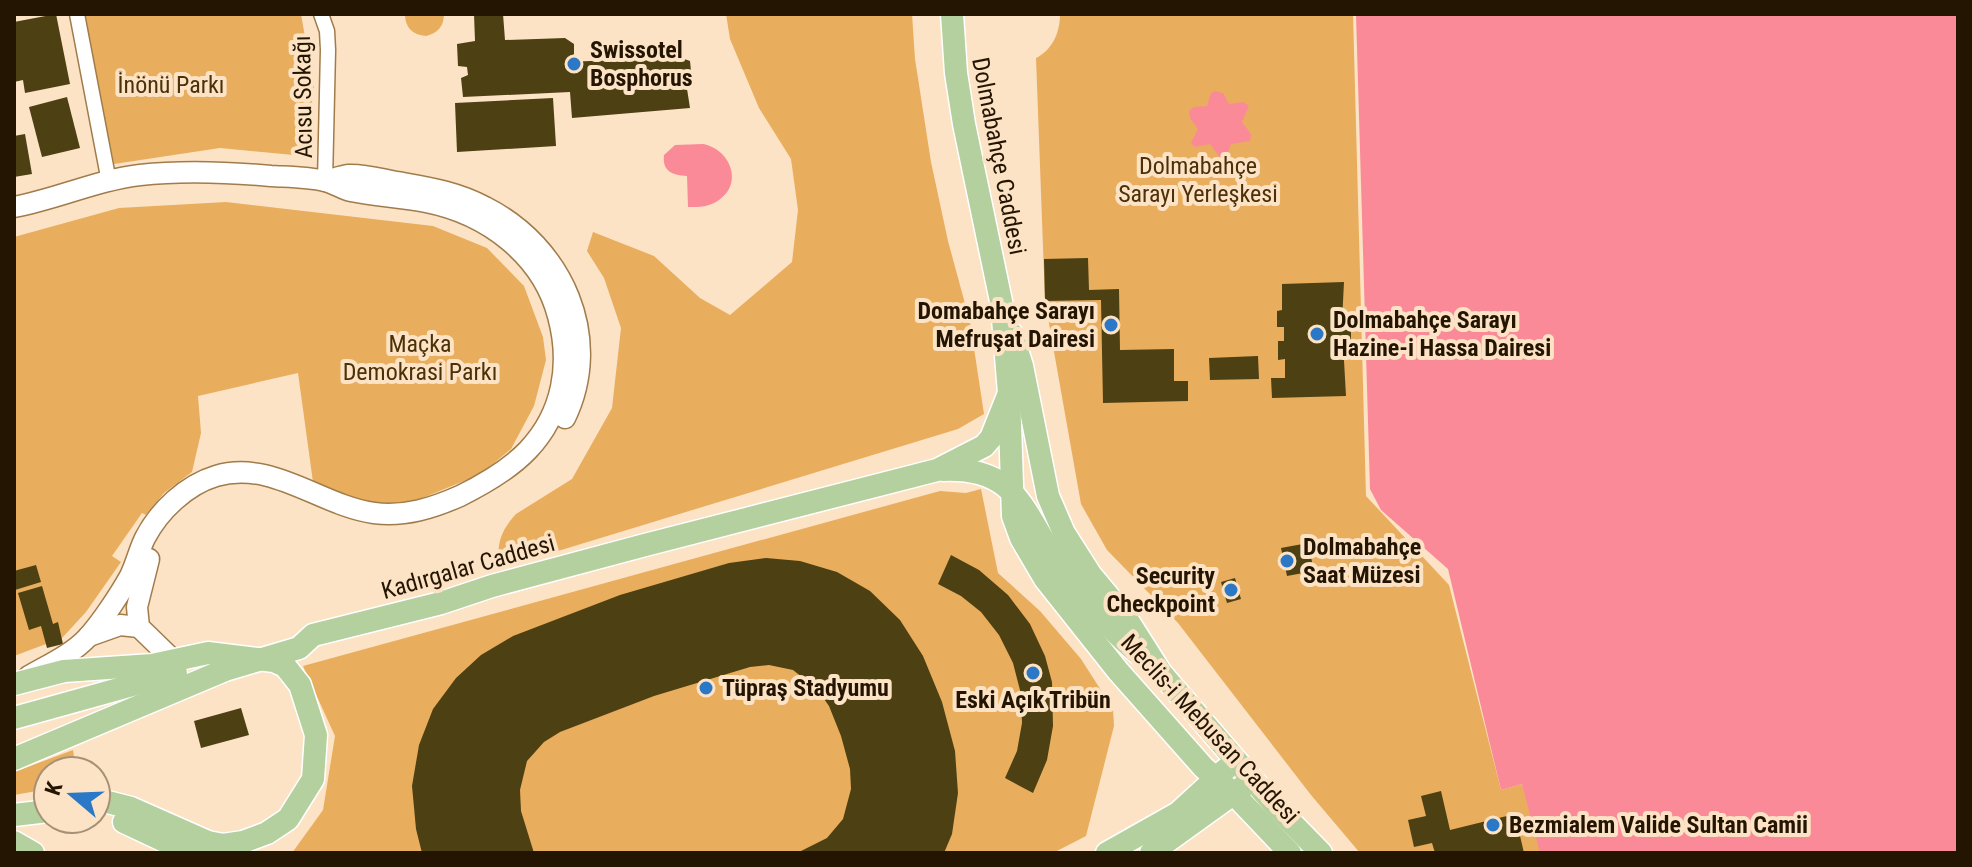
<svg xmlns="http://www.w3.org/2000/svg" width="1972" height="867" viewBox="0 0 1972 867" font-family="'Roboto Condensed',sans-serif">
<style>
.green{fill:#e9ad5e}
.water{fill:#fa8a98}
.building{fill:#4d4013}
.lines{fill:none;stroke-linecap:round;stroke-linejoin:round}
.minor-casing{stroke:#a17c4b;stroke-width:17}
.secondary-casing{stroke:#a17c4b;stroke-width:23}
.primary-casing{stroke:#fff;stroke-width:25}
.minor{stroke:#fff;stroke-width:14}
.secondary{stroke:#fff;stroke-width:20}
.primary{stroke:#b5d09f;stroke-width:22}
.poi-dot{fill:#2b78c7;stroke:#fce3c5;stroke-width:3}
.labels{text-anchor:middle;stroke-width:8;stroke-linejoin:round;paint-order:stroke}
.poi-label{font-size:24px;font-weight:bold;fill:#241503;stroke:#fce3c5;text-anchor:start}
.park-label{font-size:24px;fill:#4c3108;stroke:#fce3c5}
.street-label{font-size:24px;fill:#241503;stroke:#fce3c5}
</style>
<rect width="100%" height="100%" fill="#fce3c5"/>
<!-- green -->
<g class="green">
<path d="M84 14H301L314 88 304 156 220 148 114 164Z"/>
<path d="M444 14C444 27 437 33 426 36 412 35 405 27 405 14Z"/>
<path d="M726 14H912L915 59 931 162 948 241 970 322 984 414 958 429 499 569C497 544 499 533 516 514L572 479 612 408 621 328 604 278 587 251 593 232 654 256 700 298 730 315 792 262 798 210 791 159 759 108 730 39Z"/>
<path d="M1060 14H1353L1366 496 1449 585 1501 790 1522 784 1546 853H1360L1311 795 1178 623 1107 550 1081 504 1045 301 1036 58C1052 50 1060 33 1060 14Z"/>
<path d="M226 202 433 226 487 248 524 286 543 337 546 360 534 406 511 449 481 474 420 499 388 504 358 502 313 482 298 373 198 396 201 433 192 472 164 493 146 515 142 513 112 556 121 562 86 612 62 638 14 656V237L119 208Z"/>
<path d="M981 489 998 573 1040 611 1081 659 1113 709 1114 726 1086 836 1053 853H292L323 810 335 736 303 666 940 491 966 493Z"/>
<path d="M73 750 76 771H48V789L14 795V772Z"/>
</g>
<!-- water -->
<g class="water">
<path d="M1356 14H1958V853H1540L1522 784 1501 790 1448 569 1381 510 1370 489Z"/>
<path d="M1215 91 1223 93 1229 104 1243 102 1249 106 1242 122 1251 134 1250 141 1231 144 1226 158 1222 160 1210 144 1195 147 1191 143 1198 129 1190 118 1189 111 1194 107 1207 106 1211 93Z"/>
<path d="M703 144C730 149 744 183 719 200 710 207 699 207 688 207L687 176C673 175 662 172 664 155L675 145Z"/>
</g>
<!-- building -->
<g class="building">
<path d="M56 14 70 84 25 93 23 80 14 82V22Z"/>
<path d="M474 14H503L505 40 565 38 574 44V54L568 62 679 57 690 61 691 71 685 76 690 108 572 118 570 92 463 97 461 78 468 75 467 67 458 66 457 44 475 41Z"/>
<path d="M67 97 80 148 42 157 29 107Z"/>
<path d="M553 98 556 146 457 152 455 103Z"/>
<path d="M25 134 32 174 14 177V136Z"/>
<path d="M1088 258 1089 290 1119 289 1120 350 1174 349V381H1188V401L1103 403 1101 300 1045 301 1044 259Z"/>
<path d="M1344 282 1342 322H1351V342L1343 343 1346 396 1272 398 1271 378H1285V359L1278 360V341H1284V327H1277V311L1282 310V284Z"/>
<path d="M1258 356 1259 379 1210 380 1209 358Z"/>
<path d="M1308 543 1314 571 1287 576 1281 548Z"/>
<path d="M951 555 979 570 1008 595 1030 624 1045 656 1052 682 1053 726 1047 760 1033 793 1005 778 1017 751 1022 723 1021 694 1013 663 999 635 981 612 961 596 938 584Z"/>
<path d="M766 558 800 561 837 572 870 591 900 620 923 656 942 702 955 751 958 793 952 834 944 853H797L827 838 843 819 851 789 850 769 841 736 829 706 817 689 793 670 769 665 750 667 654 696 560 732 544 742 527 761 520 790 521 811 534 853H422L416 829 412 786 419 745 433 709 456 678 481 655 513 636 620 595 729 563Z"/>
<path d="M36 565 41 582 15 590 14 571Z"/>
<path d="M1235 578 1241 599 1227 603 1221 582Z"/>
<path d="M42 586 53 624 58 622 63 644 47 648 41 626 29 630 18 593Z"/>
<path d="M241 708 249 735 201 748 194 721Z"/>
<path d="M1441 791 1450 830 1515 814 1524 853H1435L1432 843 1414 847 1408 820 1426 816 1421 796Z"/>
</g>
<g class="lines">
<defs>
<g id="minor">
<path d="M77 14 109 182"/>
<path d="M321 14 327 31 328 50 325 181"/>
</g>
<g id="secondary">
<path d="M325 181C333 179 341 176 349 175 366 174 387 181 403 183 432 188 459 193 485 207 563 246 604 338 565 418"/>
<path d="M14 207C57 199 97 180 140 175 184 170 227 172 271 176 288 177 308 177 325 181 334 183 342 189 351 191 375 196 401 197 426 202 487 214 542 255 558 316 571 364 563 413 528 450 510 469 484 484 460 496 433 508 405 517 374 513 321 506 272 459 216 476 186 485 159 511 145 538 139 550 136 564 130 576 120 594 101 623 87 638 72 654 48 665 29 676"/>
<path d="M149 559 137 607 139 627 174 661"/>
<path d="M89 636 120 625 139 627"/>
</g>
<g id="primary">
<path d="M952 14 956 73 964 124 1002 306 1009 393 1013 516 1021 538 1045 579 1118 671 1204 768 1233 793 1290 853"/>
<path d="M1012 334 1022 366 1048 496 1064 533 1090 574 1125 616 1161 673 1277 808 1321 853"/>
<path d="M943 470C1017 467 1022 510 1056 560 1079 593 1108 628 1139 654"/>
<path d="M14 684 64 671 152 665 208 653 274 661 285 666 300 685 316 735 313 779 288 819 267 833 243 842 223 845 208 842 131 808 96 799"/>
<path d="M14 718 176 673"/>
<path d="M14 759 225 670 299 648 313 635 441 603 492 586 645 545 937 470 984 446 991 438 1009 393"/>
<path d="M14 815 48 811"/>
<path d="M124 822 190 853"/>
<path d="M14 842 33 853"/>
<path d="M1107 853 1178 813 1226 769"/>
<path d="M1151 853 1244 786"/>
</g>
</defs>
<!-- minor casing -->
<use href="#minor" class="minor-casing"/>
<!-- secondary casing -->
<use href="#secondary" class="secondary-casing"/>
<!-- primary casing -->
<use href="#primary" class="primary-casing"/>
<!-- minor -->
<use href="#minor" class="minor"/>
<!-- secondary -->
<use href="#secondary" class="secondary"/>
<!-- primary -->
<use href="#primary" class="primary"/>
</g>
<!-- markers -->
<g class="poi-dot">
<circle cx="574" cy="64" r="8"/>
<circle cx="1111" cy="325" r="8"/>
<circle cx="1317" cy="334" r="8"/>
<circle cx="1287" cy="561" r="8"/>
<circle cx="1231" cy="590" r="8"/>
<circle cx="1033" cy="673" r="8"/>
<circle cx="706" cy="688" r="8"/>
<circle cx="1493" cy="825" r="8"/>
</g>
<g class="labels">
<!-- poi labels -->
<g class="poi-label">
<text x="590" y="58">Swissotel<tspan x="590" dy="28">Bosphorus</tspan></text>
<text x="1095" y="319" text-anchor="end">Domabahçe Sarayı<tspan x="1095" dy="28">Mefruşat Dairesi</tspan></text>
<text x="1333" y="328">Dolmabahçe Sarayı<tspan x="1333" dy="28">Hazine-i Hassa Dairesi</tspan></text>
<text x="1303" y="555">Dolmabahçe<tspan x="1303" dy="28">Saat Müzesi</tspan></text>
<text x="1215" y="584" text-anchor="end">Security<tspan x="1215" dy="28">Checkpoint</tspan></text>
<text x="722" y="696">Tüpraş Stadyumu</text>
<text x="1033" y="708" text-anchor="middle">Eski Açık Tribün</text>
<text x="1509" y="833">Bezmialem Valide Sultan Camii</text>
</g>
<!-- park labels -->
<g class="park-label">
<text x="171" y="93">İnönü Parkı</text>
<text x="1198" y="174">Dolmabahçe<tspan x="1198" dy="28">Sarayı Yerleşkesi</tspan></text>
<text x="420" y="352">Maçka<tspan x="420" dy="28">Demokrasi Parkı</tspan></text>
</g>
<!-- street labels -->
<g class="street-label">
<text transform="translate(303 97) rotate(-91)" y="8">Acısu Sokağı</text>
<text transform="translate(999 156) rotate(79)" y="8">Dolmabahçe Caddesi</text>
<text transform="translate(468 567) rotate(-16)" y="8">Kadırgalar Caddesi</text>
<text transform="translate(1210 729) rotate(47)" y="8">Meclis-i Mebusan Caddesi</text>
</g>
</g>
<!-- border -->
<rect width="1972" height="867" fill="none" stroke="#241503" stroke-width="32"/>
<!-- north arrow -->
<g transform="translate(72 795) rotate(289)"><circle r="38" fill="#fce3c5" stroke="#a69177" stroke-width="2"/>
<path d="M0-6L14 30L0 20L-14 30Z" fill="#2b78c7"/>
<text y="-12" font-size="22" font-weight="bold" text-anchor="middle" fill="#241503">K</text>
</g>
</svg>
